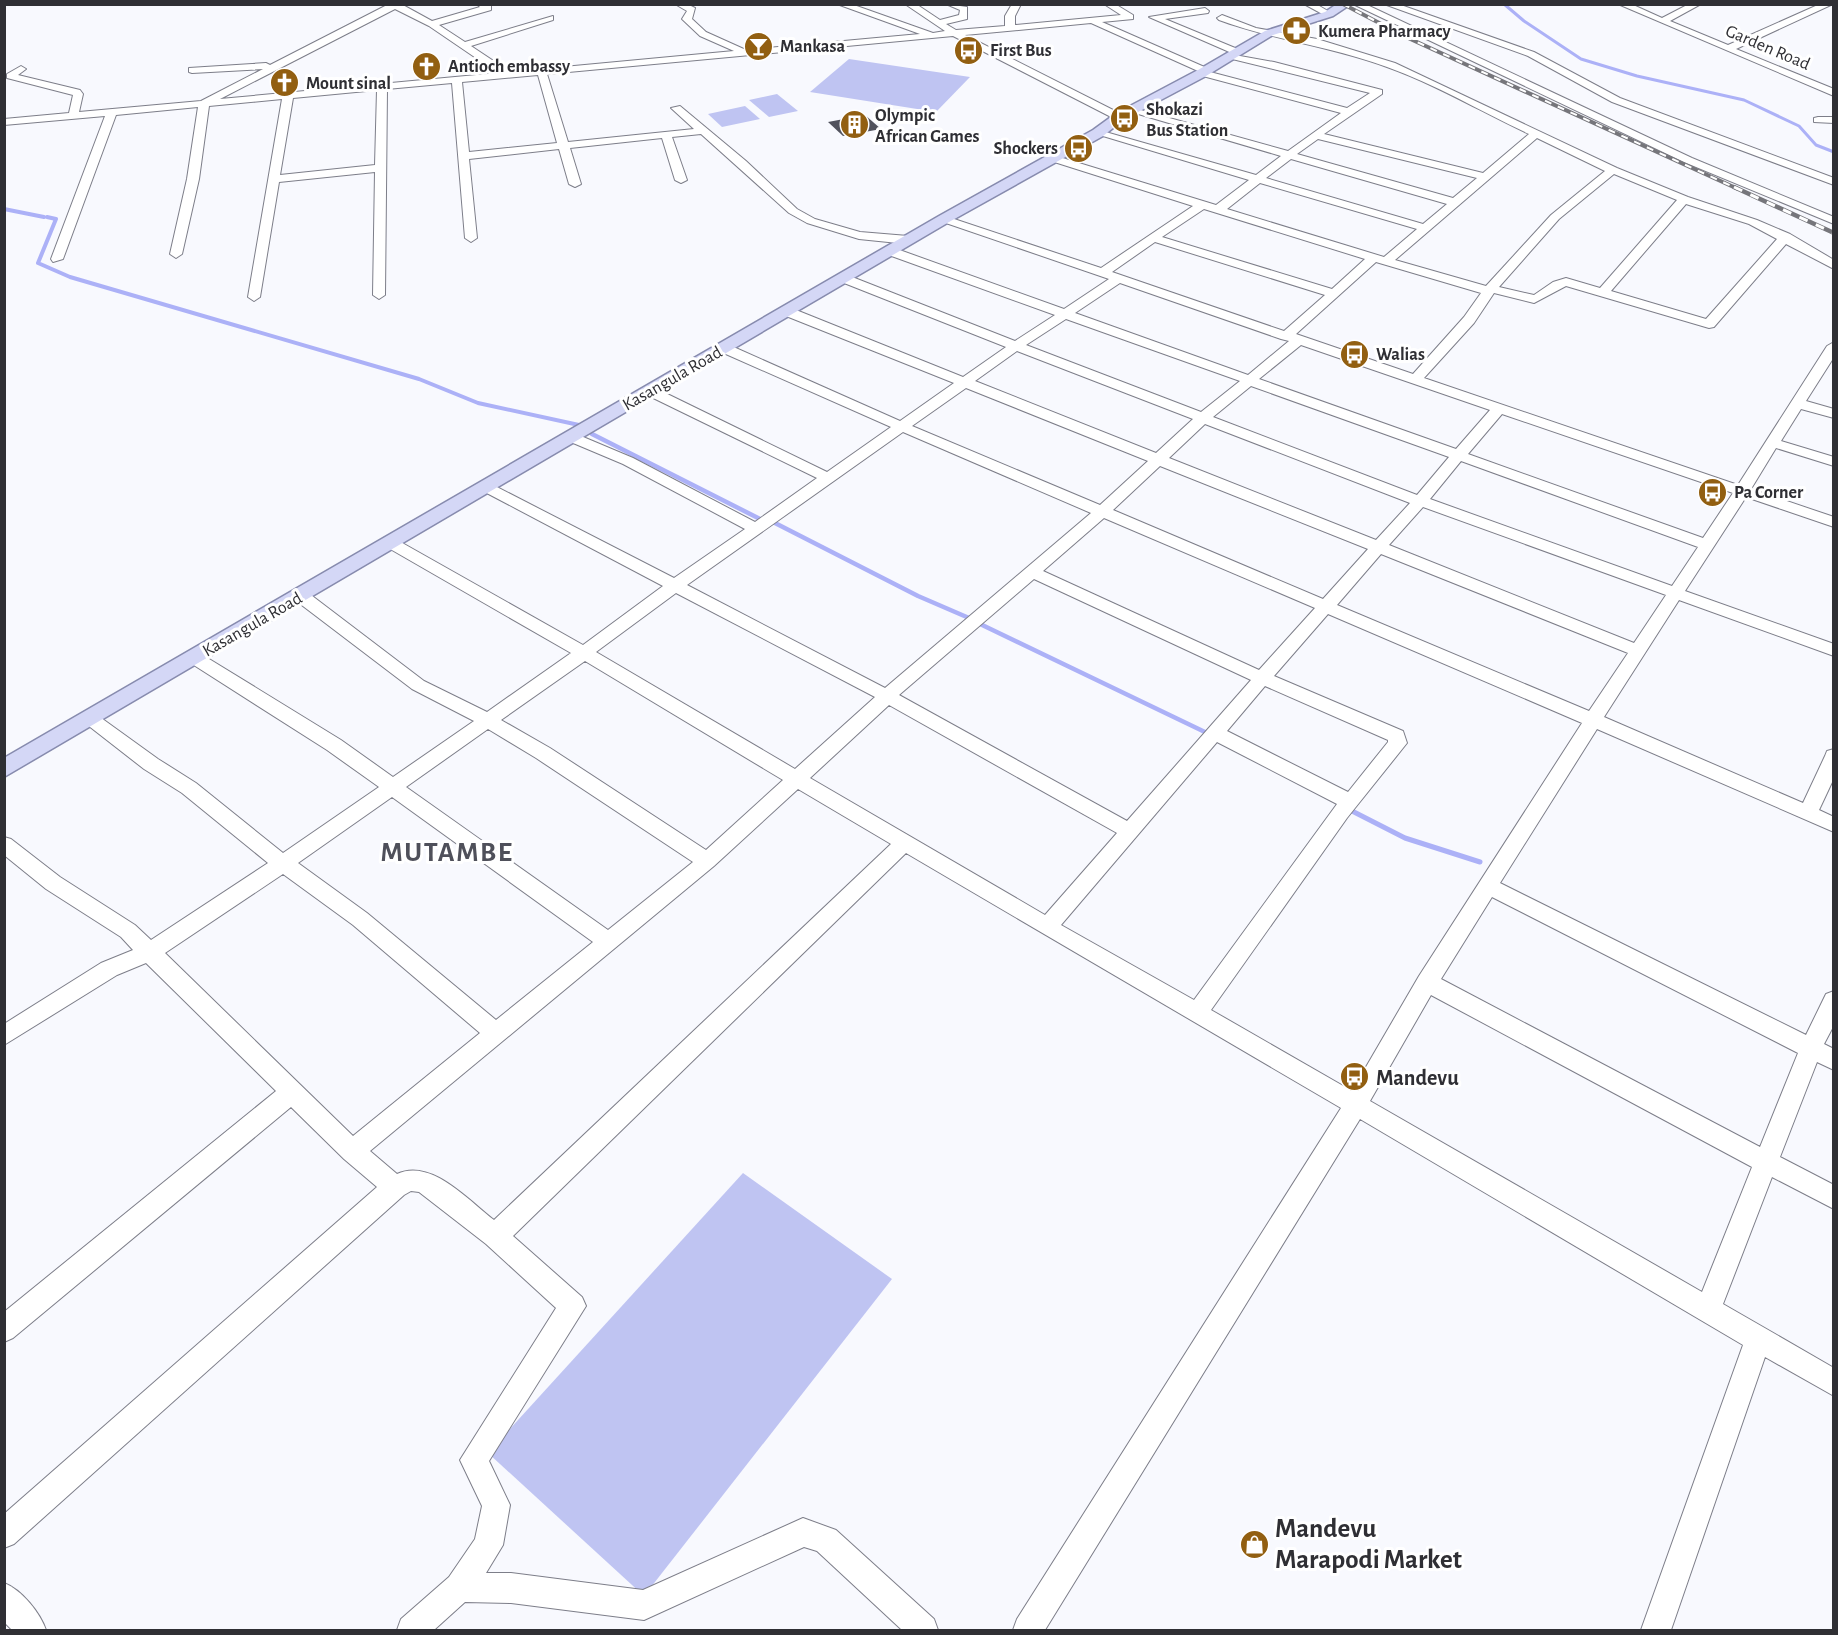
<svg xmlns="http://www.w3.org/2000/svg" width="1838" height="1635" viewBox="0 0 1838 1635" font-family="'Alegreya Sans',sans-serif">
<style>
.green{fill:#bfc4f2}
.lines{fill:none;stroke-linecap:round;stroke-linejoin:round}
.stream-far3{stroke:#acb1f7;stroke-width:3}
.stream-far2{stroke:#acb1f7;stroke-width:4}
.stream-far1{stroke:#acb1f7;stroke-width:4.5}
.stream{stroke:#acb1f7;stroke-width:5}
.building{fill:#51525d}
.minor-casing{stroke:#7d7e89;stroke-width:2}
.major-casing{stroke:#878bae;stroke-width:3}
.minor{fill:#fff;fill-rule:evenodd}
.major{fill:#d4d7f6;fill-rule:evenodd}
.rail-far1-casing{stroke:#76767b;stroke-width:4}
.rail-casing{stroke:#76767b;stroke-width:4.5}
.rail-far1{stroke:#fff;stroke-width:2;stroke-dasharray:7;stroke-linecap:butt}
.rail{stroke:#fff;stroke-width:3;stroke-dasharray:9;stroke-linecap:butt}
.labels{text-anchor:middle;stroke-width:6;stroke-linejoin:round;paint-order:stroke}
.far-poi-label{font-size:18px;font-weight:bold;fill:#2f2f34;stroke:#fff;text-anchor:start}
.far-street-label{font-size:18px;fill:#2f2f34;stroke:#fff}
.poi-label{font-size:22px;font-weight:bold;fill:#2f2f34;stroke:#fff;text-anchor:start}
.near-poi-label{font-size:27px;font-weight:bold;fill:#2f2f34;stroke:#fff;text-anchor:start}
.district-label{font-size:28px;font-weight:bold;letter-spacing:1.5px;fill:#4f505a;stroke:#fff}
</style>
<rect width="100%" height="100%" fill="#f8f9fe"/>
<!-- green -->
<g class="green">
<path d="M849 59 970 77 936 112 810 92Z"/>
<path d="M777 94 798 111 769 117 749 100Z"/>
<path d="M745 106 760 119 722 127 708 114Z"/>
<path d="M743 1173 892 1279 644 1596 488 1453Z"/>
</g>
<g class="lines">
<!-- stream-far3 -->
<path class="stream-far3" d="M1504 4 1524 21 1581 59 1637 76 1744 100 1799 126 1816 145 1834 152"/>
<!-- stream-far2 -->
<g class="stream-far2">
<path d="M4 209 44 217"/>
<path d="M47 217 56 219 38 263 70 277 419 379 478 403 579 425"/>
</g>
<!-- stream-far1 -->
<g class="stream-far1">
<path d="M592 434 760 519"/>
<path d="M775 523 918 596 969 618"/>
<path d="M978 623 1207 733"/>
</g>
<!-- stream -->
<path class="stream" d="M1352 811 1405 838 1480 862"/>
</g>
<!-- building -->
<path class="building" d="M865 115 881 129 843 136 828 122Z"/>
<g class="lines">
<defs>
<g id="minor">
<path d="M389 4H401L432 21 480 7 477 4 491 6V10L439 25 465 42 553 16V20L471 46 510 72 734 51 700 36 682 19 687 11 675 4H687L695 8 692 19 706 32 746 50 920 34 837 4H851L933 33 945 31 905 4H916L940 20 959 15 960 10 946 4 967 7V19L946 24 956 30 1005 26V16L1012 4H1021L1015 16V25L1121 15 1104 4H1115L1133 15V19L1102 22 1209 69 1210 72 1347 108 1370 93 1224 57 1229 54 1274 62 1382 90V94L1324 134 1483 173 1529 134C1482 112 1435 84 1387 67 1331 46 1273 40 1219 20L1217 18 1222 15 1256 28 1317 39 1395 63 1617 168 1688 197 1757 220 1790 234 1834 260V269L1786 244 1714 327 1709 328 1566 286 1534 303 1494 293 1474 323 1424 378 1738 485 1827 346 1834 342V357L1806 401 1834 409V418L1801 409 1781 441 1834 457V466L1776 448 1751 489 1834 517V527L1746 497 1685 591 1834 644V656L1679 600 1604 717 1803 803 1825 756 1827 751 1834 749V778L1819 810 1834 817V832L1597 729 1500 883 1806 1035 1826 994 1834 991V1025L1824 1044 1834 1049V1070L1817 1062 1780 1157 1834 1185V1209L1772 1177 1723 1304 1834 1368V1396L1765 1357 1671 1630H1641L1743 1345 1360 1119 1045 1630H1013L1017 1619 1341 1108 906 853 513 1236 582 1297 586 1306 489 1461 510 1505 503 1545 486 1573H511L643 1590 803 1518 836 1530 934 1619 938 1630H902L817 1551 804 1547 644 1620 511 1603 465 1602 434 1630H397L401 1619 449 1577 475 1539 482 1506 460 1460 556 1308 486 1244 419 1192 411 1191 404 1195 14 1544 4 1548V1514L377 1187 344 1159 291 1107 13 1338 4 1342V1312L276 1091 146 963 117 975 4 1045V1024L101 963 133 950 121 937 46 889 4 855V837L11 839 60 877 135 925 151 940 268 863 182 793 144 769 85 723 82 719 85 715H97L158 759 196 783 283 853 379 787 327 750 189 662 186 658 189 654H201L341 740 393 777 474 721 412 689 295 600 293 596 295 592H307L424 681 487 712 571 653 385 546 383 543 385 540H397L583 645 663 586 481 490 478 487 481 484H491L674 578 745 529 623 464 566 440 564 437 566 434H576L633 458 755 522 817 478 645 394V388H655L827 472 891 427 719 351V345H729L900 421 954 383 781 314V308H791L963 377 1006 347 839 281V275H847L1015 341 1055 315 886 254V248H894L1064 309 1109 279 940 221V217H948L1101 268 1193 206 1048 160V156H1056L1216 205 1249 180 1093 133 1102 131 1256 175 1281 156 1128 111 1137 109 1288 151 1341 113 1199 75 1198 71 1091 23 965 35 1123 115V119H1115L953 36 547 74 568 142 694 129 671 108 680 106 746 161 797 209 815 219 860 232 908 236 914 240 908 244 859 239 807 223 789 213 701 134 672 137 687 180 681 183 675 180 662 138 570 148 581 184 575 187 569 184 559 149 469 159 477 238 471 242 465 238 452 83 387 89 385 295 379 299 373 295 375 172 279 182 260 297 254 301 248 297 282 99 209 106 199 179 182 254 176 258 170 254 187 179 198 107 116 115 63 259 53 262 51 259 105 116 4 125V119L69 113 73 95 7 78V74L21 66 26 69 18 75 80 90 83 94 79 112 201 101 263 69 192 73 189 72V68L266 63 270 65ZM395 9 429 26 498 73 220 99ZM538 75 557 143 469 152 462 82ZM377 90 375 165 280 175 293 98ZM1537 138 1605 171 1551 215 1486 286 1395 260ZM1318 139 1477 178 1453 198 1297 154ZM1291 159 1447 204 1423 224 1266 178ZM1614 174 1677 200 1600 288 1566 278 1553 282 1534 295 1499 287 1559 219ZM1260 183 1417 229 1384 257 1227 209ZM1686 204 1749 224 1777 239 1706 319 1611 291ZM1204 209 1365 259 1332 289 1162 237ZM1155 242 1325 295 1284 331 1112 272ZM1376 262 1481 293 1464 317 1413 374 1296 334ZM1120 283 1281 339 1289 341 1248 375 1075 313ZM1066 319 1240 381 1201 412 1026 345ZM1301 345 1490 410 1456 449 1259 379ZM1017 351 1193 419 1156 453 975 381ZM1251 386 1449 457 1417 495 1213 417ZM966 388 1148 461 1100 505 912 426ZM1502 414 1733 493 1703 538 1468 454ZM1205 424 1410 503 1376 540 1169 458ZM903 432 1091 513 885 688 687 585ZM1461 461 1698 547 1672 586 1430 499ZM1160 466 1368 549 1323 599 1113 510ZM1423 507 1666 595 1634 643 1389 545ZM1104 518 1315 608 1259 670 1043 571ZM1381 554 1628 653 1589 711 1337 605ZM1034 579 1251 680 1127 821 899 695ZM676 593 875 697 795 769 596 652ZM1328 614 1582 723 1419 976 1352 1091 1211 1010 1347 818 1407 743 1403 731 1274 676ZM585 661 783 780 706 850 550 748 501 720ZM1265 686 1388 740V742L1348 792 1227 731ZM889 705 1117 833 1045 915 810 778ZM488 729 536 758 693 862 608 930 406 787ZM1217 742 1337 804 1194 1000 1061 925ZM798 789 891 844 494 1220C468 1200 431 1158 397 1174L370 1151 714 866ZM392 797 593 942 496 1020 367 913 298 863ZM283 874 353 925 480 1033 353 1136 165 953ZM1492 897 1798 1053 1760 1147 1441 979ZM1431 995 1752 1167 1702 1292 1370 1101Z"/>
<path d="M1304 4H1316L1333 14 1326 16Z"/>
<path d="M1353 4H1365L1692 158 1834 217V224L1684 162Z"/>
<path d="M1384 4H1398L1534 52 1620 98 1834 178V185L1612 102 1528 56Z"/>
<path d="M1618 4H1631L1662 18 1689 4H1701L1670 21 1728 45 1820 4H1833L1736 49 1834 89V96Z"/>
<path d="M1205 8 1209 11 1208 13 1165 19 1240 50V54H1234L1149 17Z"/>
<path d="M1818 117H1834V123L1814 122V118Z"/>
<path d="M4 1583C22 1590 40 1613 46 1630H12L4 1622Z"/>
</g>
<path id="major" d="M1337 4H1351L1333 16 1273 35 1206 76 1123 120 1103 136 949 222 4 777V758L939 216 1093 130 1115 114 1198 70 1265 31 1325 12Z"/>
</defs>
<!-- minor casing -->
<use href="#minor" class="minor-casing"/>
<!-- major casing -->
<use href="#major" class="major-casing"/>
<!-- minor -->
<use href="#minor" class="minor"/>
<!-- major -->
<use href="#major" class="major"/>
<defs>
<path id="rail-far1" d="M1343 4 1406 37 1738 189"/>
<path id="rail" d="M1734 187 1834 233"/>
</defs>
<!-- rail-far1 casing -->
<use href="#rail-far1" class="rail-far1-casing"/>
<!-- rail casing -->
<use href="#rail" class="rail-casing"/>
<!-- rail-far1 -->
<use href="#rail-far1" class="rail-far1"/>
<!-- rail -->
<use href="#rail" class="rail"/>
</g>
<!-- icons -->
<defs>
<symbol id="pharmacy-disc" viewBox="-11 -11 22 22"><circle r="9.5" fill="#925f11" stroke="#fff"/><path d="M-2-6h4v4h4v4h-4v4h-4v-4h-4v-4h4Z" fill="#fff"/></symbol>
<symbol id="bar-disc" viewBox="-11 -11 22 22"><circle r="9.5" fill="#925f11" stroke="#fff"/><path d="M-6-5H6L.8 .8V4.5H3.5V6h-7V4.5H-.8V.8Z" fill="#fff"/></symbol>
<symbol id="bus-disc" viewBox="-11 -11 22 22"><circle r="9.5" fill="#925f11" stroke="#fff"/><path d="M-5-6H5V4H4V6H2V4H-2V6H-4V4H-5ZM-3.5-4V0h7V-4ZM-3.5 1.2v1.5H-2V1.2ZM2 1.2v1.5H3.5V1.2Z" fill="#fff"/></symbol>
<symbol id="church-disc" viewBox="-11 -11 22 22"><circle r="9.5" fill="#925f11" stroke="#fff"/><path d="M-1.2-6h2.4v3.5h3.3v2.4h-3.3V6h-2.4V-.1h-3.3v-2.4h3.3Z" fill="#fff"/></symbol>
<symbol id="building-disc" viewBox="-11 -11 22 22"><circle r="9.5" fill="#925f11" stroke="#fff"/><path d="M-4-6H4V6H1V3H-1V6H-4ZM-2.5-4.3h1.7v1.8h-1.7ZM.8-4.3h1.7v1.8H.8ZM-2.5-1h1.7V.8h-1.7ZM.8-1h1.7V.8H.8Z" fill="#fff"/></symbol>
<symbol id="shop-disc" viewBox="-11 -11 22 22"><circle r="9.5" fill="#925f11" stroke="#fff"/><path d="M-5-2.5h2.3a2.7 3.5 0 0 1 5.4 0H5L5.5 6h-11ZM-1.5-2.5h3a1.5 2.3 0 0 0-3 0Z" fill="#fff"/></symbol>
</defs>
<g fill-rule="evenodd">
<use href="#pharmacy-disc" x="1280" y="14" width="33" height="33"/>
<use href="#bar-disc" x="742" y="30" width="33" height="33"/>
<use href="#bus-disc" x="952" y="34" width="33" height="33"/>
<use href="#church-disc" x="410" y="50" width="33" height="33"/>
<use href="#church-disc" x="268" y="66" width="33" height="33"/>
<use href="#bus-disc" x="1108" y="102" width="33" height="33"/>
<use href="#building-disc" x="838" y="108" width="33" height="33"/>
<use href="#bus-disc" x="1062" y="132" width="33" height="33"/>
<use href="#bus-disc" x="1338" y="338" width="33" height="33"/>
<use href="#bus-disc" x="1696" y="476" width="33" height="33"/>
<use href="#bus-disc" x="1338" y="1060" width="33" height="33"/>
<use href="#shop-disc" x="1238" y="1528" width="33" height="33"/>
</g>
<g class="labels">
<!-- far-poi labels -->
<g class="far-poi-label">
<text x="1318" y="37">Kumera Pharmacy</text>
<text x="780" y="52">Mankasa</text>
<text x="990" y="56">First Bus</text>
<text x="448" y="72">Antioch embassy</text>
<text x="306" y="89">Mount sinal</text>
<text x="1146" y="115">Shokazi<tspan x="1146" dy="21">Bus Station</tspan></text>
<text x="875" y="121">Olympic<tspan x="875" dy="21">African Games</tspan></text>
<text x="1058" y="154" text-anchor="end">Shockers</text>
<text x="1376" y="360">Walias</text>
<text x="1734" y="498">Pa Corner</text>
</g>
<!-- far-street labels -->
<g class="far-street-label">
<text transform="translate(1768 47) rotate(23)" y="6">Garden Road</text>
<text transform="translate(672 378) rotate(-30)" y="6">Kasangula Road</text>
<text transform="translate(252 624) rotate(-30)" y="6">Kasangula Road</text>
</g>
<!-- poi labels -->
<g class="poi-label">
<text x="1376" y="1085">Mandevu</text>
</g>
<!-- near-poi labels -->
<g class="near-poi-label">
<text x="1275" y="1537">Mandevu<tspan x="1275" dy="31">Marapodi Market</tspan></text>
</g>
<!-- district labels -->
<g class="district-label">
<text x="447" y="861">MUTAMBE</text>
</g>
</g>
<!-- border -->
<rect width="1838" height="1635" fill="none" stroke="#2f2f34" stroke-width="12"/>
</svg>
